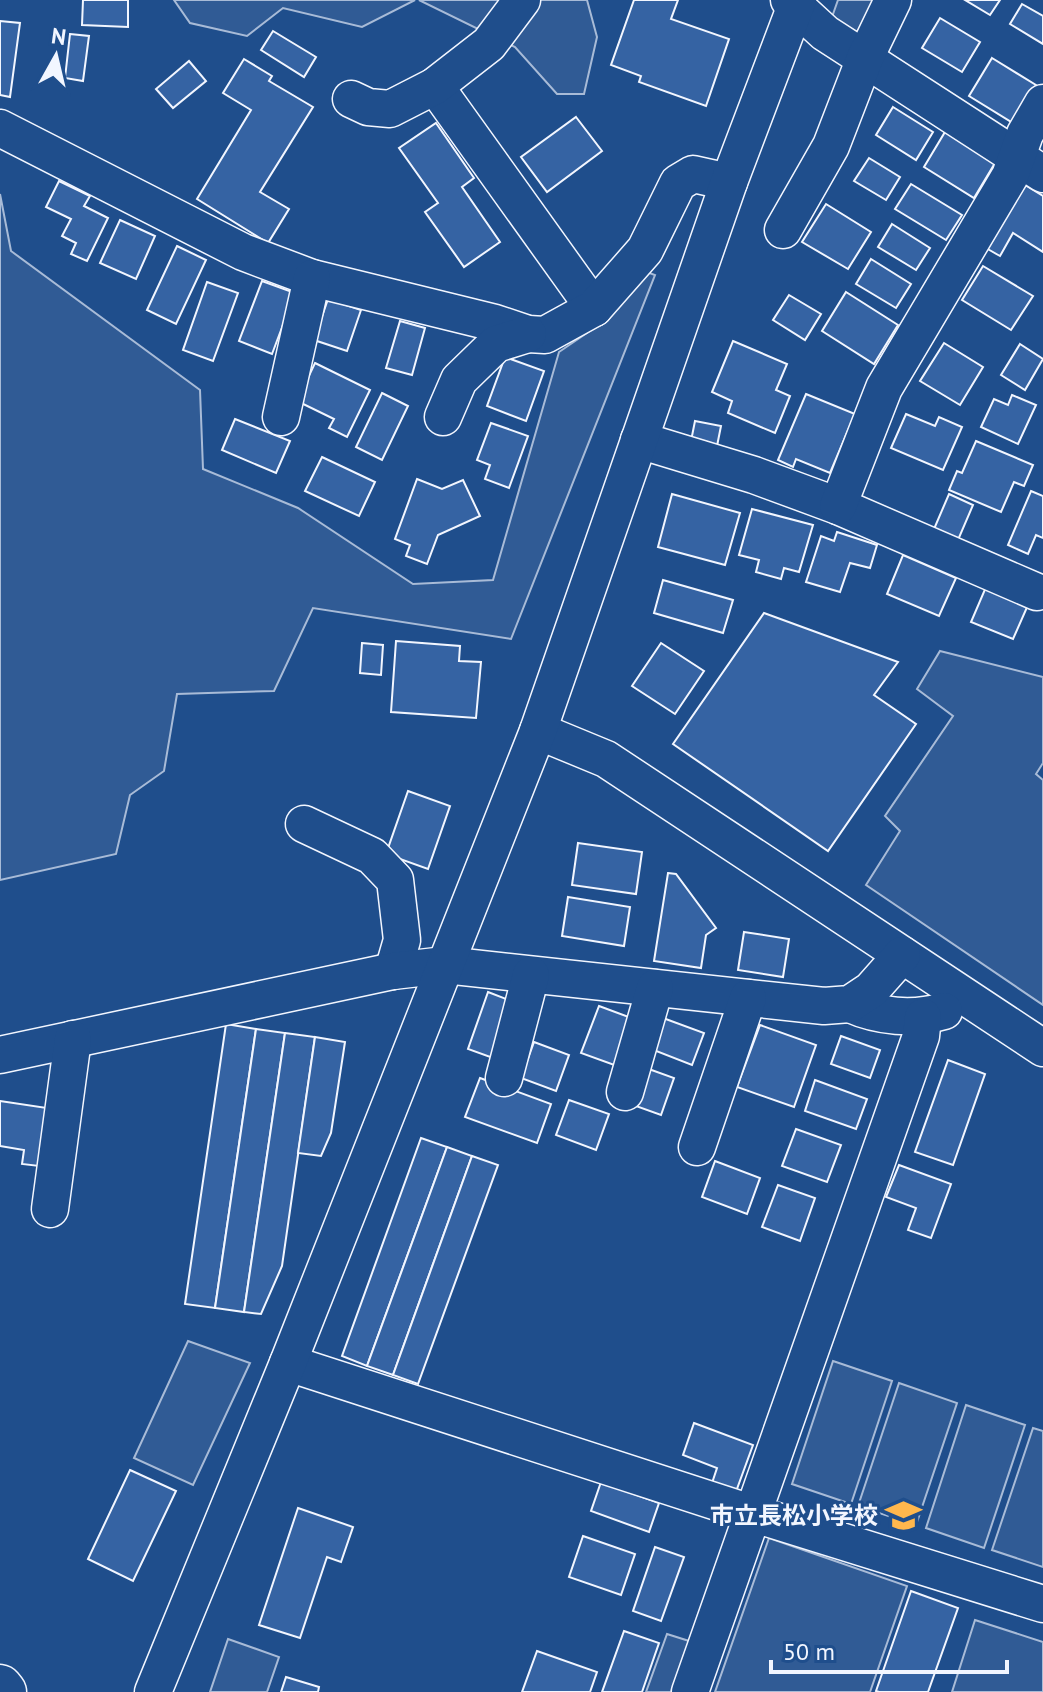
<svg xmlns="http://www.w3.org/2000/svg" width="1043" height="1692" viewBox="0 0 1043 1692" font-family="'PT Sans','Noto Sans JP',sans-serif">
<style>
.built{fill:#305b95;stroke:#a8bbd7;stroke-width:2}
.building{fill:#3563a3;stroke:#f2f6ff;stroke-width:2}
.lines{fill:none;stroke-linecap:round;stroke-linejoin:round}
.minor-casing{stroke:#f2f6ff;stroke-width:39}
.highway-casing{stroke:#f2f6ff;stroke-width:47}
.minor{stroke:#1f4e8c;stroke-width:36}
.highway{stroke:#1f4e8c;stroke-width:44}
.labels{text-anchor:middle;stroke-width:6;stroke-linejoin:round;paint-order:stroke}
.poi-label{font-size:24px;font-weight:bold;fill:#f2f6ff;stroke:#1f4e8c;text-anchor:end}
</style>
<rect width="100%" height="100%" fill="#1f4e8c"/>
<!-- built -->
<g class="built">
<path d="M174 0H415L362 27 283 8 247 36 190 23Z"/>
<path d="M419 0H587L597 37 584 94H557L515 47Z"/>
<path d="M838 0H879L862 35 832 17Z"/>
<path d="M0 194 11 251 200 390 203 469 298 508 413 584 493 580 559 352 600 324 644 271 655 275 511 639 313 608 274 691 177 694 164 771 130 795 116 854 0 880Z"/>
<path d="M940 651 1043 677V763L1036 774 1043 780V1005L866 885 900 831 885 816 953 716 917 689Z"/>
<path d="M188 1341 250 1363 193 1485 134 1458Z"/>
<path d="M833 1361 892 1381 851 1504 792 1484Z"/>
<path d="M899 1383 957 1403 916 1525 858 1506Z"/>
<path d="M966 1405 1025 1425 984 1548 926 1528Z"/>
<path d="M1033 1428 1043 1431V1567L992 1550Z"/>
<path d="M769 1538 907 1586 870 1692H715Z"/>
<path d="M975 1620 1043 1642V1692H952Z"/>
<path d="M667 1634 689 1641 671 1692H646Z"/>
<path d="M228 1639 279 1657 267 1692H210Z"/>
</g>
<!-- building -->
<g class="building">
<path d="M83 0H128V27L82 25Z"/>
<path d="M634 0H678L671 19 729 39 706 106 639 82 641 76 611 65Z"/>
<path d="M965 0H1000L990 15Z"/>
<path d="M1022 4 1043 16V44L1010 24Z"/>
<path d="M940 18 980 42 962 72 922 48Z"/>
<path d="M0 21 20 23 10 97 0 95Z"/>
<path d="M273 31 316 57 304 77 261 50Z"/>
<path d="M70 34 89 36 83 81 65 78Z"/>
<path d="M992 58 1036 85 1013 123 969 96Z"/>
<path d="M244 59 272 76 269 81 313 107 260 192 289 209 268 243 197 199 251 110 223 93Z"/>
<path d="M189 61 206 81 173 108 156 89Z"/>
<path d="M893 107 933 132 916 160 876 135Z"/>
<path d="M576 117 602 151 547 192 521 157Z"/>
<path d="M436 123 474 178 462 187 500 242 464 267 425 212 438 203 399 148Z"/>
<path d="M945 132 995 163 974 198 924 167Z"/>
<path d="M869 158 900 177 886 200 854 181Z"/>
<path d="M59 181 90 196 84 206 108 218 87 261 71 254 76 243 62 236 71 219 46 207Z"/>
<path d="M911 184 962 215 946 240 895 209Z"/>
<path d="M1025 185 1043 196V252L1013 233 1000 256 986 248Z"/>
<path d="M826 204 871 232 848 269 802 242Z"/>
<path d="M120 220 155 236 136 279 100 263Z"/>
<path d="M892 224 930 248 916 270 878 247Z"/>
<path d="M177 246 206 260 176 324 147 310Z"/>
<path d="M871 259 911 284 896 308 856 284Z"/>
<path d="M983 266 1033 296 1011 330 962 300Z"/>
<path d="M262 281 295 293 272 354 239 341Z"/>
<path d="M207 282 238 293 213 361 183 350Z"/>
<path d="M846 292 898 325 874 364 822 331Z"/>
<path d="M789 295 821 314 805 340 773 320Z"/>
<path d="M328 299 361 310 347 351 314 340Z"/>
<path d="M400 321 425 328 412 375 386 368Z"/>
<path d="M733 341 787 364 776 390 790 396 775 433 728 413 732 401 712 392Z"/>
<path d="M944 343 983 367 960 405 920 381Z"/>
<path d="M1020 344 1043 359 1025 390 1001 375Z"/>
<path d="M505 357 544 371 526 421 487 406Z"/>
<path d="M315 363 370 390 347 437 329 428 334 419 297 401Z"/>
<path d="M382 393 408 406 382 460 356 447Z"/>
<path d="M806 394 855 414 830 473 796 459 793 467 778 460Z"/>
<path d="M1012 395 1036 405 1018 444 981 427 994 399 1008 405Z"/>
<path d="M906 414 935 426 939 417 962 427 943 470 891 448Z"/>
<path d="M235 419 290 441 276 473 222 450Z"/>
<path d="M695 421 721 426 716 451 690 446Z"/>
<path d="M491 423 528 436 509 488 485 479 490 465 477 460Z"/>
<path d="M976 441 1033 465 1024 486 1014 482 1001 512 949 490 957 471 962 473Z"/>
<path d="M322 457 375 482 359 516 305 491Z"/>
<path d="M417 479 442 489 463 480 480 516 438 535 427 564 406 556 410 545 395 539Z"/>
<path d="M1031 491 1043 496V538L1036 535 1028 554 1008 545Z"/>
<path d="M672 494 740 513 725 565 658 547Z"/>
<path d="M949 494 973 505 958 540 934 529Z"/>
<path d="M752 509 813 525 799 572 784 568 781 579 756 572 759 560 739 555Z"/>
<path d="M837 532 877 545 870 568 850 563 840 592 806 582 821 536 834 541Z"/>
<path d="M903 555 956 578 939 616 887 594Z"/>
<path d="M663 580 733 600 723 633 654 613Z"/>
<path d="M986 587 1028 605 1013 639 971 622Z"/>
<path d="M764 613 898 662 874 695 916 724 828 851 673 744Z"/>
<path d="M396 641 460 646 459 661 481 662 476 718 391 712Z"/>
<path d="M362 643 383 645 381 675 360 673Z"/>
<path d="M661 643 704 671 675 714 632 686Z"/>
<path d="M408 791 450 806 428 869 386 854Z"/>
<path d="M578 843 642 852 636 894 572 885Z"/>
<path d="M668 873 676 874 716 928 706 935 701 968 654 961Z"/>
<path d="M568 897 630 907 624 946 562 936Z"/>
<path d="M744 932 789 939 783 977 738 970Z"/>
<path d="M488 992 514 1002 493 1058 468 1049Z"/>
<path d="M599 1006 634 1019 617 1066 581 1053Z"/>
<path d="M663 1018 704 1033 692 1065 651 1049Z"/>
<path d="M226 1024 256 1029 215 1308 185 1304Z"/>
<path d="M760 1025 816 1045 794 1107 737 1087Z"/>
<path d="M256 1029 285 1033 244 1312 215 1308Z"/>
<path d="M285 1033 315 1037 282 1266 261 1314 244 1312Z"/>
<path d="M841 1036 880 1050 870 1078 831 1064Z"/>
<path d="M315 1037 345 1042 331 1133 321 1156 298 1153Z"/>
<path d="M534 1042 569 1055 556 1091 521 1078Z"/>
<path d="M948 1060 985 1074 953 1165 915 1152Z"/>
<path d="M646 1068 674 1078 661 1115 633 1105Z"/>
<path d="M480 1078 551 1104 537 1143 465 1117Z"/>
<path d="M815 1080 867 1099 856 1129 805 1111Z"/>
<path d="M569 1100 609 1114 596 1150 556 1135Z"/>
<path d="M0 1101 47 1108 39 1166 22 1164 24 1150 0 1146Z"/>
<path d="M796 1129 841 1145 827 1182 782 1166Z"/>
<path d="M421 1138 447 1147 367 1366 342 1356Z"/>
<path d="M447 1147 472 1156 393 1375 367 1366Z"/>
<path d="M472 1156 498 1165 418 1384 393 1375Z"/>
<path d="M715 1161 760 1178 747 1214 702 1197Z"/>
<path d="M899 1165 951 1184 931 1238 908 1230 916 1208 886 1197Z"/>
<path d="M778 1185 815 1198 800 1241 762 1227Z"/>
<path d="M694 1423 753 1445 734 1497 710 1489 717 1468 683 1455Z"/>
<path d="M130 1470 176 1491 133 1581 88 1559Z"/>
<path d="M601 1482 659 1503 649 1532 591 1511Z"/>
<path d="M298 1508 353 1527 341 1562 327 1557 300 1638 259 1625Z"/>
<path d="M583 1536 635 1554 621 1595 569 1577Z"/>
<path d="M655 1547 684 1557 661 1621 633 1611Z"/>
<path d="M911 1591 958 1608 928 1692H879L876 1691Z"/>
<path d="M624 1631 659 1643 642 1692H602Z"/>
<path d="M537 1651 597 1672 590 1692H522Z"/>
<path d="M286 1677 319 1687 318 1692H281Z"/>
</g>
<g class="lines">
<defs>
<g id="minor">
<path d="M789 0 825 33 1043 174"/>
<path d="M435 86 594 308"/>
<path d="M351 99 368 107 390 109 435 86 489 44 522 0"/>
<path d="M0 128 243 252 312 278 495 323 528 334 545 335 594 308 645 250 678 183 693 174 729 182"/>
<path d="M783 230 831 146 865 58 893 0"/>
<path d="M281 417 312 278"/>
<path d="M443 417 459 380 496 344 528 334"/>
<path d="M639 440 754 475 838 506 1037 592"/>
<path d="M838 506 884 388 1010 176 1025 134 1043 103"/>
<path d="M538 731 606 759 1043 1048"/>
<path d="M304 824 372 856 395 880 402 940 393 971"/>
<path d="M850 1004C879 1017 913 1020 944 1011"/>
<path d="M0 1055 393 971 445 965 824 1006 850 1004 871 990 902 955"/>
<path d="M504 1078 531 975"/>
<path d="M625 1092 655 988"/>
<path d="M697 1147 748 998"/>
<path d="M50 1209 73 1039"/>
<path d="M288 1363 751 1513 1043 1604"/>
<path d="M153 1692 288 1363 538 731 729 182 798 0"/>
<path d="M690 1692 921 1036 923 1017"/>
</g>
<path id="highway" d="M0 1687 4 1692"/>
</defs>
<!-- minor casing -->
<use href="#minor" class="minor-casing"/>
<!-- highway casing -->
<use href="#highway" class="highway-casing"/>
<!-- minor -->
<use href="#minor" class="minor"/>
<!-- highway -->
<use href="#highway" class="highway"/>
</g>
<!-- icons -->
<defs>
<symbol id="school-bare" viewBox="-9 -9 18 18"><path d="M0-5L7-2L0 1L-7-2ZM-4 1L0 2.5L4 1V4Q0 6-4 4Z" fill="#ffb74d" stroke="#1f4e8c" stroke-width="2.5" paint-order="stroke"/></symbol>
</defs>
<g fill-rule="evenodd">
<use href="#school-bare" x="878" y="1490" width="51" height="51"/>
</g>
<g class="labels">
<!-- poi labels -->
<g class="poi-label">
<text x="878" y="1524">市立長松小学校</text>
</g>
</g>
<!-- north arrow -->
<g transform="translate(56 56) rotate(8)" stroke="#1f4e8c" stroke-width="6" paint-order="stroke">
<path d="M0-6L14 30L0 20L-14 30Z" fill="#f2f6ff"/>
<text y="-12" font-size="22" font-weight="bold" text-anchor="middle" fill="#f2f6ff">N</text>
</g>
<!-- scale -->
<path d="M771 1660v12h236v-12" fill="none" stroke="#f2f6ff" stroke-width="4"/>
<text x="783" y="1660" font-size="24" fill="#f2f6ff" stroke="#1f4e8c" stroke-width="6" paint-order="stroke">50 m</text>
</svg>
